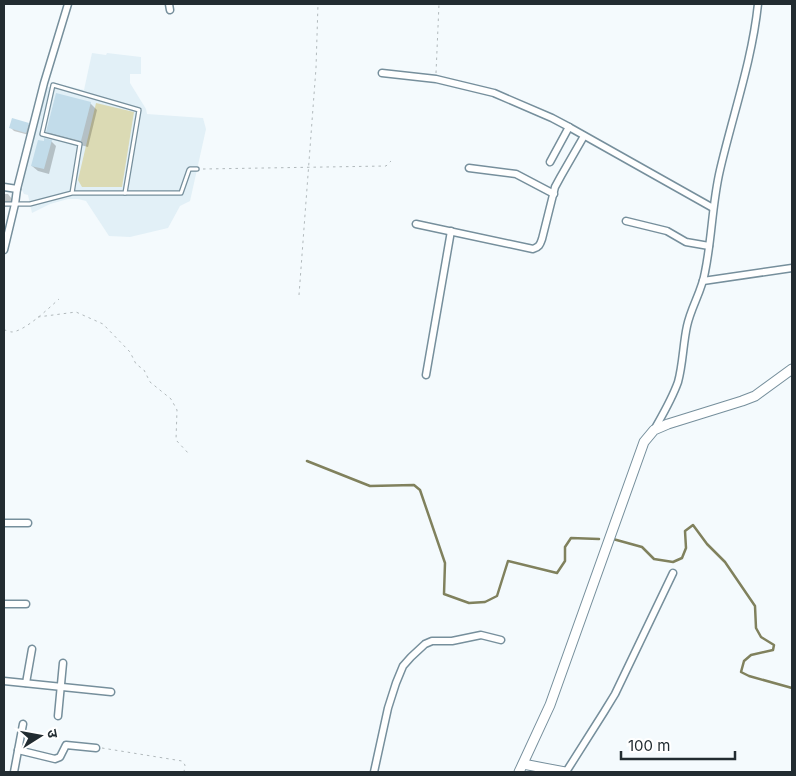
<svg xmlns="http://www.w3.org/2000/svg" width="796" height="776" viewBox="0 0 796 776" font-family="Inter,'Noto Sans Devanagari',sans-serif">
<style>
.built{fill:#e2f0f7}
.green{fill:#dbdab4}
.shadow{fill:#0003}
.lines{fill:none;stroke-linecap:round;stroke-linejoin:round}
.stream{stroke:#80815d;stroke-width:2.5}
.building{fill:#c2dcea}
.service-casing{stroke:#768f9c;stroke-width:5.5}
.minor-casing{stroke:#768f9c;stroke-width:9}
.tertiary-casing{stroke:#768f9c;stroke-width:11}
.path{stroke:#b1b9bc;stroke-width:1;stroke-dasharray:2.5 4;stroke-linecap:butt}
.service{stroke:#fff;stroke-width:3}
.minor{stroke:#fff;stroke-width:6}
.tertiary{stroke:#fff;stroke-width:9}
</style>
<rect width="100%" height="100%" fill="#f4fafd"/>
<!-- built -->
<path class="built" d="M92 53 106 55 107 53 141 57V74H130V83L146 109 147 114 203 118 206 129 190 201 180 206 168 228 130 237 109 236 86 201 78 199H68L50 204 32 213 28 195 24 194 22 190 26 162 45 88 50 87 51 82 84 90Z"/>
<!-- green -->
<path class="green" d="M96 103 134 112 122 187H82L78 180Z"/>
<!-- shadow -->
<g class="shadow">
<path d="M90 103 97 110 88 147 54 138 47 131Z"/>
<path d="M28 124 31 127 29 135 14 131 10 127Z"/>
<path d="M51 141 56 146 49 174 38 171 32 166Z"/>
<path d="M4 194H8L12 199V204H4Z"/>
</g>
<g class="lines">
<!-- stream -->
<g class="stream">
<path d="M307 461 370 486 414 485 420 490 445 563 444 594 469 603 485 602 497 596 508 561 557 573 565 561V547L571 538 599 539"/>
<path d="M613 539 642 547 654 559 673 562 682 558 686 548 685 531 693 525 707 544 725 562 755 606 756 628 761 637 774 645 773 650 751 655 744 661 741 672 749 676 792 688"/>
</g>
</g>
<!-- building -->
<g class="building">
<path d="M56 93 91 102 81 141 46 132Z"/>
<path d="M12 118 29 123 26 133 9 128Z"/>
<path d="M44 138 52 140 44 169 31 166 38 140 44 141Z"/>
</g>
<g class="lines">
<defs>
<g id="service">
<path d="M125 193H181L189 170 190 169H197"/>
<path d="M4 204H30L72 193H125L139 110 53 85 42 134 80 144 72 193"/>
</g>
<g id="minor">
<path d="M169 4 170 10"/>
<path d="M382 73 436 79 494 93 552 118 569 127 713 208"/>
<path d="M550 162 569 127"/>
<path d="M469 168 516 174 554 194"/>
<path d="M4 187 17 189"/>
<path d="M626 221 667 231 686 242 709 246"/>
<path d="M416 224 533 249C539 247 540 245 542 239L555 187 561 176 584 136"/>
<path d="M4 250 15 204 17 189 44 83 68 4"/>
<path d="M703 281 792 268"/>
<path d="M426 375 451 231"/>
<path d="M654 430C663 414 672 399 678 382 683 364 683 344 687 326 691 307 702 291 705 272 712 238 712 204 720 170 733 114 752 61 758 4"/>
<path d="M4 523H28"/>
<path d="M4 604H26"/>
<path d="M4 681 111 692"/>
<path d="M26 683 32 649"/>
<path d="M58 716 63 663"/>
<path d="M18 750 55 759 60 757 66 745 96 748"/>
<path d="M14 772 23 724"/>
<path d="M374 772 388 708 396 683 403 666 411 657 425 644 432 641H452L481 635 501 640"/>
<path d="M566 772 604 712 615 694 673 573"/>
</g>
<g id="tertiary">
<path d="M523 764 565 772"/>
<path d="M519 772 550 705 644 442 654 430 668 424 742 401 755 396 792 369"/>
</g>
</defs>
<!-- service casing -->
<use href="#service" class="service-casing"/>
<!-- minor casing -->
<use href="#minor" class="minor-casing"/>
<!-- tertiary casing -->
<use href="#tertiary" class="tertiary-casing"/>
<!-- path -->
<g class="path">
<path d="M436 73 439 4"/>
<path d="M203 169 386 166 391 161"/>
<path d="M299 295 316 68 318 4"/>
<path d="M38 317 76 312 103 324 130 352 136 364 144 370 150 382 171 399 177 410 176 440 189 454"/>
<path d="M4 330C6 330 10 332 12 332 25 331 49 308 59 299"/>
<path d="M102 748 182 761 185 765 184 772"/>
</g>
<!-- service -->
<use href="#service" class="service"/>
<!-- minor -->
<use href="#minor" class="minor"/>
<!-- tertiary -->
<use href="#tertiary" class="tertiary"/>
</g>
<!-- border -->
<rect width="796" height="776" fill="none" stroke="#222c31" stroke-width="10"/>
<!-- north arrow -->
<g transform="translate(40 736) rotate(79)" stroke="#ffffff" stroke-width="4" paint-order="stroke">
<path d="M0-4L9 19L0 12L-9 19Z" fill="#222c31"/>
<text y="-8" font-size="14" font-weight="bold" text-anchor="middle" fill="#222c31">उ</text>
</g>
<!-- scale -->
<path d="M621 751v8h114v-8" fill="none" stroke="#222c31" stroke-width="2.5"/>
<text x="628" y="751" font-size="15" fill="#222c31" stroke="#ffffff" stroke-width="4" paint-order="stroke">100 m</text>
</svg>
